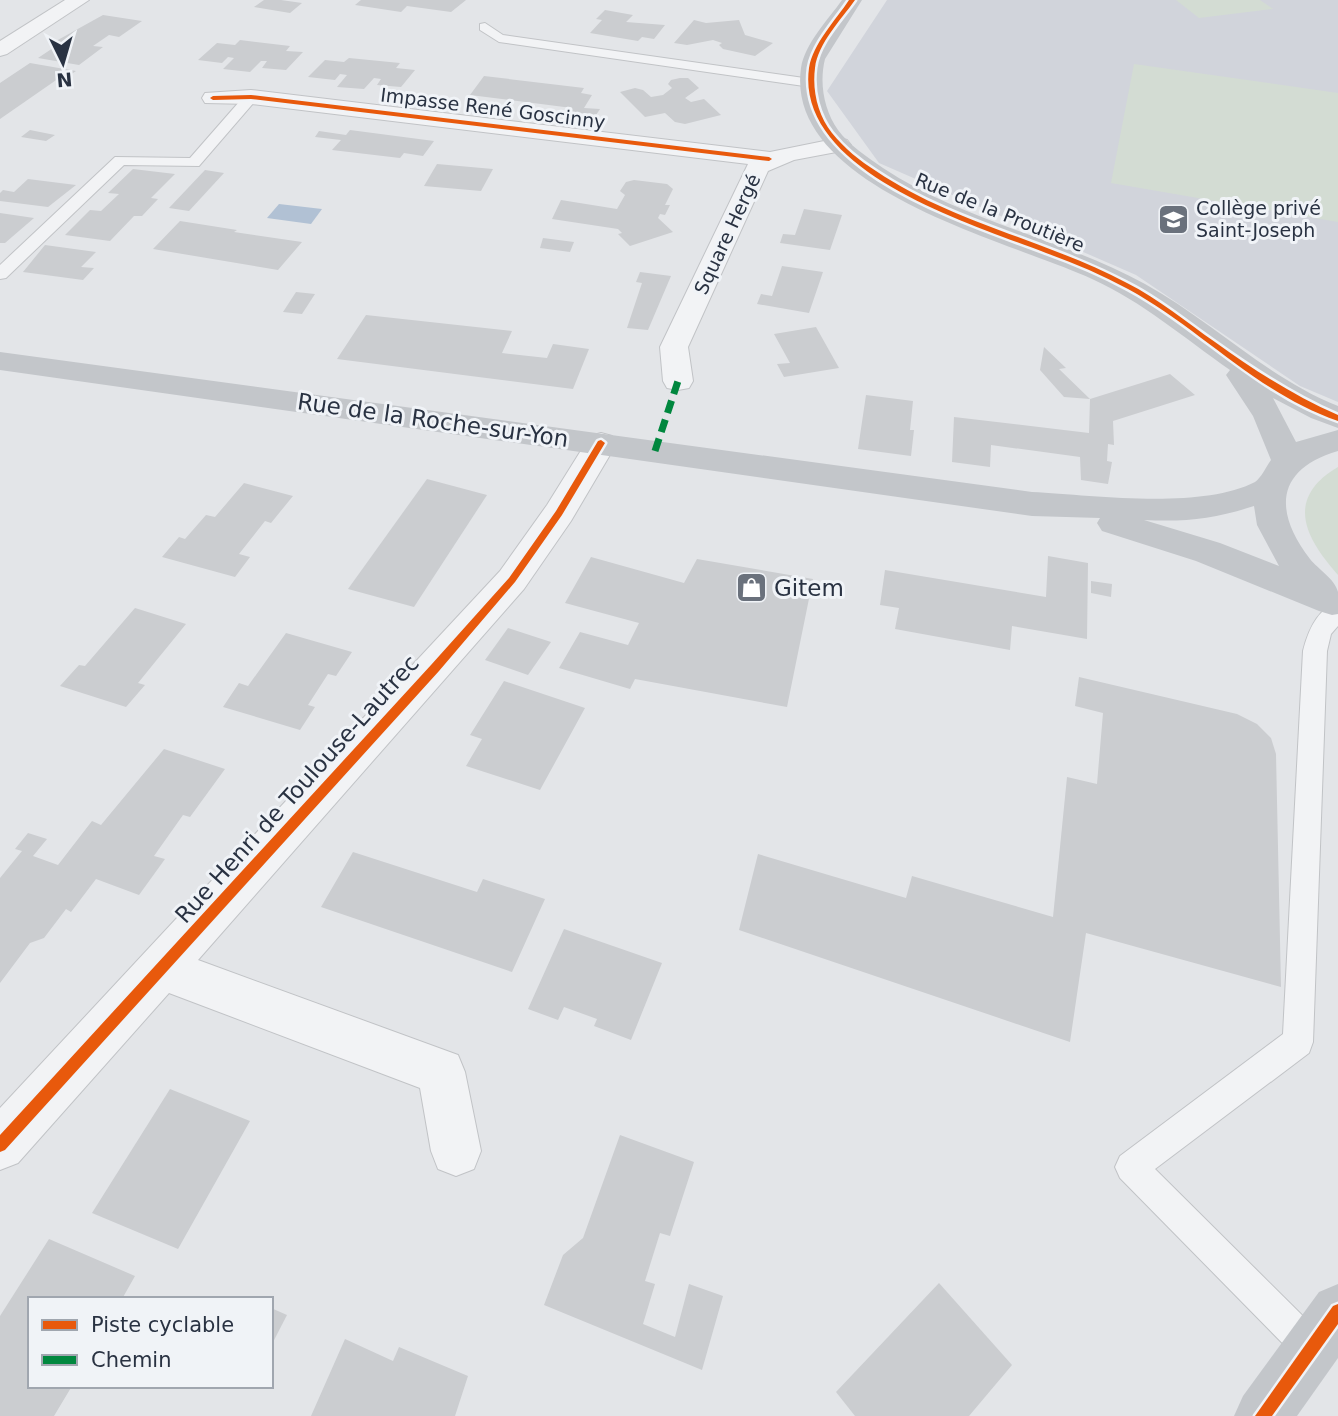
<svg xmlns="http://www.w3.org/2000/svg" width="1338" height="1416" viewBox="0 0 1338 1416" font-family="'DejaVu Sans',sans-serif">
<style>
.built{fill:#d1d4db}
.green{fill:#d3dcd3}
.water{fill:#b1c1d4}
.building{fill:#cbcdd0}
.lines{fill:none;stroke-linecap:round;stroke-linejoin:round}
.lane-casing{stroke:#c1c3c6;stroke-width:2}
.street-casing{stroke:#c1c3c6;stroke-width:2}
.lane{fill:#f2f3f5;fill-rule:evenodd}
.street{fill:#f2f3f5;fill-rule:evenodd}
.secondary{fill:#c3c6ca;fill-rule:evenodd}
.quiet{stroke:#00873e;stroke-width:7;stroke-dasharray:13 7;stroke-linecap:butt}
.cycleway-casing{stroke:#f0f3f7;stroke-width:5}
.cycleway{fill:#e8590c;fill-rule:evenodd}
.labels{text-anchor:middle;stroke-width:6;stroke-linejoin:round;paint-order:stroke}
.far-street-label{font-size:19px;fill:#293242;stroke:#f0f3f7}
.far-poi-label{font-size:19px;fill:#293242;stroke:#f0f3f7;text-anchor:start}
.street-label{font-size:23px;fill:#293242;stroke:#f0f3f7}
.poi-label{font-size:23px;fill:#293242;stroke:#f0f3f7;text-anchor:start}
</style>
<rect width="100%" height="100%" fill="#e3e5e8"/>
<!-- built -->
<path class="built" d="M887 0H1338V402L1300 386 1136 275 879 163 827 91Z"/>
<!-- green -->
<g class="green">
<path d="M1176 0H1260L1273 9 1199 18Z"/>
<path d="M1134 64 1338 93V222L1111 183Z"/>
<path d="M1338 467V575C1304 537 1285 498 1338 467Z"/>
</g>
<!-- water -->
<path class="water" d="M279 204 322 209 311 224 267 218Z"/>
<!-- building -->
<g class="building">
<path d="M264 0H281L302 3 290 13 254 7Z"/>
<path d="M361 0H466L451 12 407 6 401 12 355 5Z"/>
<path d="M605 10 633 15 626 22 665 25 654 39 642 37 638 41 590 33 602 20 596 19Z"/>
<path d="M103 15 142 21 119 37 109 35 93 46 103 47 79 65 38 58 62 42 56 41Z"/>
<path d="M694 20 706 23 739 20 745 35 773 43 755 56 723 49 719 45 722 43 713 40 687 45 674 43Z"/>
<path d="M240 40 290 46 286 51 303 52 286 70 262 68 267 61H261L250 72 223 69 234 58 228 57 222 63 198 60 217 43 235 45Z"/>
<path d="M349 58 400 63 396 68 415 70 401 87 377 85 381 79 374 78 364 89 337 87 347 75 340 74 335 80 308 77 325 60 344 62Z"/>
<path d="M30 63 76 71 67 77 62 76 0 119V83Z"/>
<path d="M484 76 584 88 581 93 592 95 584 108 600 109 596 115 569 112 572 108 470 95Z"/>
<path d="M680 78H688L699 88 685 98 691 102 704 99 721 115 685 124 675 122 665 113 645 117 620 92 635 88 643 90 651 97 663 95 672 88 668 84 671 80Z"/>
<path d="M30 130 55 135 46 141 21 137Z"/>
<path d="M350 130 434 141 423 156 404 153 400 158 332 150 341 140 315 137 319 131 346 135Z"/>
<path d="M437 164 493 169 481 191 424 186Z"/>
<path d="M133 169 175 174 151 198 158 199 142 216H134L110 241 65 235 90 210 101 211 119 194 108 193Z"/>
<path d="M205 170 224 173 189 211 169 208Z"/>
<path d="M28 179 76 185 48 207 0 201V193L3 190 14 192Z"/>
<path d="M634 180 667 184 673 189 665 205H670L665 215 660 214 658 218 673 232 630 246 618 234 622 233 618 229 552 219 561 200 617 209 625 195 620 191 626 182Z"/>
<path d="M804 209 842 215 830 250 780 243 783 234 795 235Z"/>
<path d="M0 213 34 218 5 243H0Z"/>
<path d="M180 221 237 230 234 232 302 242 278 270 153 249Z"/>
<path d="M543 238 574 242 570 252 540 248Z"/>
<path d="M45 245 96 252 81 267 94 268 83 280 23 272Z"/>
<path d="M782 266 823 272 809 313 757 304 761 294 772 296Z"/>
<path d="M640 272 671 276 648 330 627 328 642 283 636 282Z"/>
<path d="M296 292 315 294 302 314 283 312Z"/>
<path d="M366 315 512 331 502 353 547 358 553 344 589 349 573 389 337 359Z"/>
<path d="M816 327 839 368 784 377 777 364 790 363 774 334Z"/>
<path d="M1044 347 1066 368 1059 369 1090 399 1170 374 1195 395 1113 421 1114 445 1108 444 1107 461 1112 462 1108 484 1081 480 1080 457 991 445 990 467 952 462 954 417 1089 433 1090 399 1064 397 1040 370Z"/>
<path d="M866 395 913 401 910 430H914L911 456 858 449Z"/>
<path d="M427 479 487 495 414 607 348 589Z"/>
<path d="M244 483 293 496 271 523 265 521 239 554 250 557 235 577 162 557 179 537 185 539 206 515 215 517Z"/>
<path d="M1048 556 1088 563 1087 639 1012 626 1010 650 895 629 899 608 880 605 885 570 1046 597Z"/>
<path d="M591 557 684 583 697 559 813 579 787 707 635 679 630 689 559 668 580 632 628 645 639 623 565 603Z"/>
<path d="M1091 581 1112 584 1111 597 1091 593Z"/>
<path d="M135 608 186 624 138 683 145 685 126 707 60 686 79 665 85 666Z"/>
<path d="M508 628 551 642 528 675 485 660Z"/>
<path d="M286 633 352 652 336 676 328 674 308 705 315 707 300 730 223 707 239 683 248 686Z"/>
<path d="M1079 677 1237 714 1257 724 1271 738 1276 754 1281 987 1086 933 1070 1042 739 930 758 854 906 898 912 876 1053 917 1067 777 1097 784 1103 713 1075 706Z"/>
<path d="M504 681 585 708 540 790 466 766 482 739 470 735Z"/>
<path d="M164 749 225 769 190 817 183 815 154 856 165 859 139 895 96 879 71 912 66 909 44 938 30 943 0 983V878L22 851 15 849 28 833 47 839 33 856 58 865 92 821 101 825Z"/>
<path d="M353 852 477 892 483 879 545 899 512 972 321 907Z"/>
<path d="M564 929 662 963 631 1040 594 1026 597 1019 564 1007 558 1020 528 1009Z"/>
<path d="M170 1089 250 1121 178 1249 92 1213Z"/>
<path d="M620 1135 694 1162 670 1236 660 1233 645 1281 655 1284 643 1324 675 1337 689 1284 723 1296 702 1370 544 1305 563 1255 583 1238Z"/>
<path d="M49 1239 135 1276 122 1299H30V1386H72L54 1416H0V1316Z"/>
<path d="M939 1283 1012 1365 969 1416H855L836 1392Z"/>
<path d="M271 1308 287 1315 271 1346Z"/>
<path d="M345 1339 393 1361 399 1347 468 1376 455 1416H311Z"/>
</g>
<g class="lines">
<defs>
<g id="lane">
<path d="M485 23 503 35 811 79 818 83 811 87 499 42 480 30V24Z"/>
<path d="M251 93 256 94V100L199 166 124 165 6 278 0 279V265L115 157 190 158 246 94Z"/>
<path d="M1338 602V626L1331 634 1327 651 1313 1042 1309 1053 1155 1169 1323 1336 1329 1348 1323 1360 1311 1366 1299 1360 1120 1178 1115 1167 1120 1156 1283 1034 1303 651C1308 631 1317 609 1338 602Z"/>
</g>
<g id="street">
<path d="M65 0H89L7 54 0 56V41Z"/>
<path d="M251 90 770 152 839 138 847 140 851 145 847 150 794 160 768 171 688 347 693 381 689 388 678 390 667 388 663 381 660 347 748 164 251 104 205 103 202 98 205 93Z"/>
<path d="M601 433 612 436 617 443 571 521 524 589 198 960 458 1055 465 1072 481 1151 474 1169 456 1176 438 1169 431 1151 420 1088 169 993 18 1163 0 1170V1108L500 571 547 505 590 436Z"/>
</g>
</defs>
<!-- lane casing -->
<use href="#lane" class="lane-casing"/>
<!-- street casing -->
<use href="#street" class="street-casing"/>
<!-- lane -->
<use href="#lane" class="lane"/>
<!-- street -->
<use href="#street" class="street"/>
<!-- secondary -->
<g class="secondary">
<path d="M842 0H862L825 59C819 83 824 110 838 130 849 145 867 157 883 168 963 221 1061 238 1145 284 1212 321 1266 377 1338 406V428L1311 418 1273 398 1296 442 1338 430V451C1276 469 1273 511 1310 559 1318 569 1335 579 1338 592 1338 598 1338 607 1338 614L1332 615 1319 611 1196 561 1102 531 1097 523 1100 518 1032 516 0 370V352L1032 492C1093 495 1201 510 1255 482 1261 478 1266 467 1271 460L1253 416 1226 375 1230 370C1184 338 1143 302 1092 279 1010 241 784 188 801 68 805 43 828 20 842 0ZM1254 506 1257 525 1279 566 1220 543 1144 520C1186 522 1214 519 1254 506Z"/>
<path d="M1338 1284V1358L1297 1416H1234L1243 1396 1319 1292Z"/>
</g>
<!-- quiet -->
<path class="quiet" d="M655 451 678 381"/>
<defs>
<g id="cycleway">
<path d="M849 0H855C841 20 818 43 815 68 812 91 818 115 832 133 844 148 860 161 876 171 953 223 1046 240 1127 283 1159 299 1186 322 1215 342 1254 370 1294 396 1338 415V421C1258 394 1200 328 1128 289 1102 275 1074 263 1046 253 971 224 795 172 809 68 813 43 836 20 849 0Z"/>
<path d="M251 95 769 157 772 159 769 161 251 99 213 100 210 98 213 96Z"/>
<path d="M601 440 605 443 562 515 515 582 439 671 5 1150 0 1152V1135L431 665 509 578 556 511 598 441Z"/>
<path d="M1338 1304V1324L1272 1416H1255L1333 1306Z"/>
</g>
</defs>
<!-- cycleway casing -->
<use href="#cycleway" class="cycleway-casing"/>
<!-- cycleway -->
<use href="#cycleway" class="cycleway"/>
</g>
<!-- icons -->
<defs>
<symbol id="school-square" viewBox="-11 -11 22 22"><rect x="-9" y="-9" width="18" height="18" rx="4" fill="#6a717c" stroke="#f0f3f7"/><path d="M0-5L7-2L0 1L-7-2ZM-4 1L0 2.5L4 1V4Q0 6-4 4Z" fill="#fff"/></symbol>
<symbol id="shop-square" viewBox="-11 -11 22 22"><rect x="-9" y="-9" width="18" height="18" rx="4" fill="#6a717c" stroke="#f0f3f7"/><path d="M-5-2.5h2.3a2.7 3.5 0 0 1 5.4 0H5L5.5 6h-11ZM-1.5-2.5h3a1.5 2.3 0 0 0-3 0Z" fill="#fff"/></symbol>
</defs>
<g fill-rule="evenodd">
<use href="#school-square" x="1156" y="202" width="35" height="35"/>
<use href="#shop-square" x="734" y="570" width="35" height="35"/>
</g>
<g class="labels">
<!-- far-street labels -->
<g class="far-street-label">
<text transform="translate(493 108) rotate(7)" y="7">Impasse René Goscinny</text>
<text transform="translate(1000 212) rotate(22)" y="7">Rue de la Proutière</text>
<text transform="translate(727 234) rotate(-65)" y="7">Square Hergé</text>
</g>
<!-- far-poi labels -->
<g class="far-poi-label">
<text x="1196" y="215">Collège privé<tspan x="1196" dy="22">Saint-Joseph</tspan></text>
</g>
<!-- street labels -->
<g class="street-label">
<text transform="translate(433 420) rotate(8)" y="8">Rue de la Roche-sur-Yon</text>
<text transform="translate(297 789) rotate(-48)" y="8">Rue Henri de Toulouse-Lautrec</text>
</g>
<!-- poi labels -->
<g class="poi-label">
<text x="774" y="596">Gitem</text>
</g>
</g>
<!-- legend -->
<rect x="28" y="1297" width="245" height="91" fill="#f0f3f7" stroke="#a0a6af" stroke-width="2"/>
<rect x="42" y="1320" width="35" height="10" fill="#e8590c" stroke="#a0a6af" stroke-width="2"/>
<text x="91" y="1332" font-size="21" fill="#293242">Piste cyclable</text>
<rect x="42" y="1355" width="35" height="10" fill="#00873e" stroke="#a0a6af" stroke-width="2"/>
<text x="91" y="1367" font-size="21" fill="#293242">Chemin</text>
<!-- north arrow -->
<g transform="translate(63 63) rotate(175)" stroke="#f0f3f7" stroke-width="5" paint-order="stroke">
<path d="M0-5L12 26L0 18L-12 26Z" fill="#293242"/>
<text y="-10" font-size="19" font-weight="bold" text-anchor="middle" fill="#293242">N</text>
</g>
</svg>
